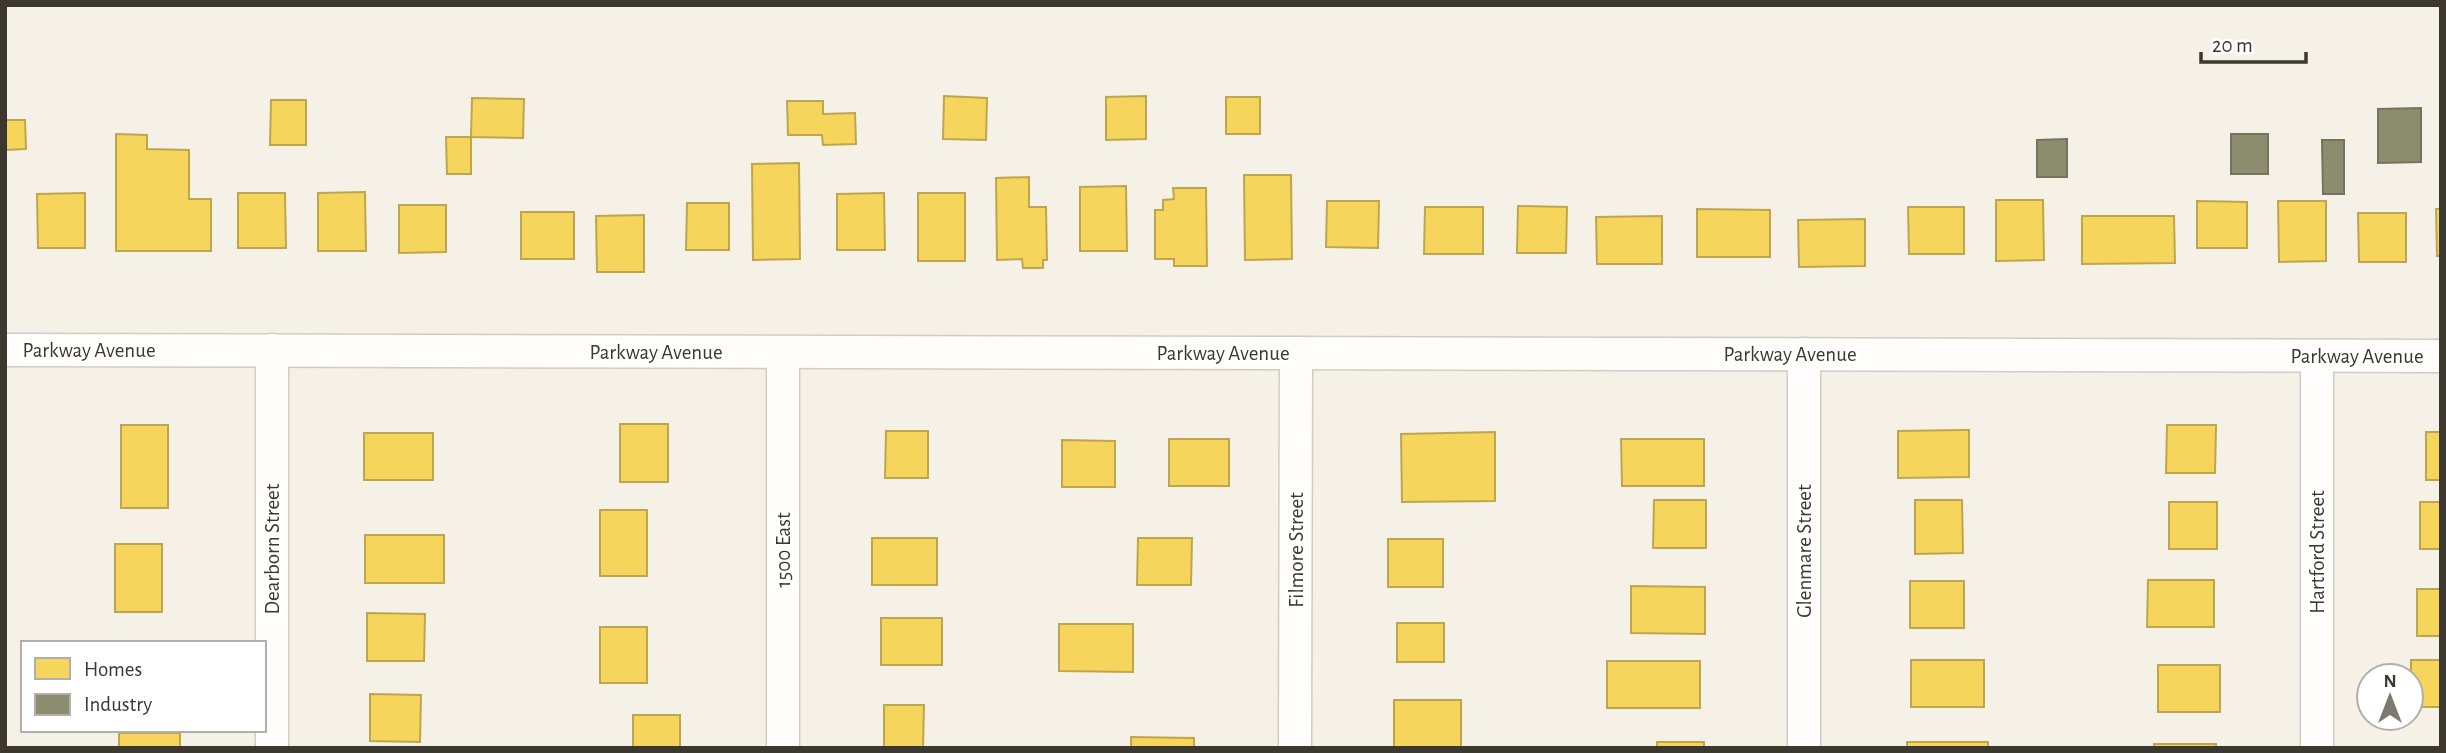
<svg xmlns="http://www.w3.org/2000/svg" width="2446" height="753" viewBox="0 0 2446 753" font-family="'Alegreya Sans',sans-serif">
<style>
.homes{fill:#f6d55c;stroke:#bea64f;stroke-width:2}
.industry{fill:#8c8c6e;stroke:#74735b;stroke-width:2}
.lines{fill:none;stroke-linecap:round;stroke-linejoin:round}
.minor-casing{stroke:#d0cdc5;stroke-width:35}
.minor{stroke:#fefdfb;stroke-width:32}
.labels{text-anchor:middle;stroke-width:7;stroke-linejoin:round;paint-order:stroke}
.street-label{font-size:21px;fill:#3b3830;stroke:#fff}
</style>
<rect width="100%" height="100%" fill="#f6f1e7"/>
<!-- homes -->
<g class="homes">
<path d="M944 96 987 98 986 140 943 139Z"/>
<path d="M1146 96V139L1106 140V97Z"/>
<rect x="1226" y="97" width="34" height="37"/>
<path d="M472 98 524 99 523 138 471 137Z"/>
<path d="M271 100H306V145H270Z"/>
<path d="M787 101H823V114L855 113 856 144 823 145 822 135H788Z"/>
<path d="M5 120H25L26 149 5 150Z"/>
<path d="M116 134 147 135V149L189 150V199H211V251H116Z"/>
<path d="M446 137H471V174H447Z"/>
<path d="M799 163 800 259 753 260 752 164Z"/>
<path d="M1244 175H1291L1292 259 1245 260Z"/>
<path d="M1029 177V207H1046L1047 260H1043V268H1023L1022 259 997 260 996 178Z"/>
<path d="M1126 186 1127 251H1080V187Z"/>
<path d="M1173 188H1206L1207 266H1174V259H1155V210H1163V200L1174 199Z"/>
<path d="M365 192 366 251H318V193Z"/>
<path d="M85 193V248H38L37 194Z"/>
<path d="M238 193H285L286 248H238Z"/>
<path d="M884 193 885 250H837V194Z"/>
<rect x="918" y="193" width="47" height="68"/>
<path d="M1996 200H2043L2044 260 1996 261Z"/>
<path d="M1327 201H1379L1378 248 1326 247Z"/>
<path d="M2197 201 2247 202V248H2197Z"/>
<path d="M2278 201H2326V261L2279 262Z"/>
<path d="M687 203H729V250H686Z"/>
<path d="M399 205H446V252L399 253Z"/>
<path d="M1518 206 1567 207 1566 253H1517Z"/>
<path d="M1425 207H1483V254H1424Z"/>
<path d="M1908 207H1964V254H1909Z"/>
<path d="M1697 209 1770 210V257H1697Z"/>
<path d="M2436 209H2441V256H2437Z"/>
<rect x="521" y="212" width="53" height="47"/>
<path d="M2358 213H2406V262H2359Z"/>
<path d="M644 215V272H597L596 216Z"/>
<path d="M1662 216V264H1597L1596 217Z"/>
<path d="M2082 216H2174L2175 263 2082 264Z"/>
<path d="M1865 219V266L1799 267 1798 220Z"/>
<rect x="620" y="424" width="48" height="58"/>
<rect x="121" y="425" width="47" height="83"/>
<path d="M2167 425H2216L2215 473H2166Z"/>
<path d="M1962 430H1969V477L1898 478V431Z"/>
<path d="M886 431H928V478H885Z"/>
<path d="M1495 432V501L1402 502 1401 434Z"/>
<rect x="2426" y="432" width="15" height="48"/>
<rect x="364" y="433" width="69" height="47"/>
<rect x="1169" y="439" width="60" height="47"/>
<path d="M1621 439H1704V486H1622Z"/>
<path d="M1062 440 1115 441V487H1062Z"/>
<path d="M1654 500H1706V548H1653Z"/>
<path d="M1915 500H1962L1963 553 1915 554Z"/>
<rect x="2169" y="502" width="48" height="47"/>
<rect x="2420" y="502" width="21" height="47"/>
<rect x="600" y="510" width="47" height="66"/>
<rect x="365" y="535" width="79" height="48"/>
<rect x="872" y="538" width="65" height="47"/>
<path d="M1138 538H1192L1191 585H1137Z"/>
<rect x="1388" y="539" width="55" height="48"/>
<rect x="115" y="544" width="47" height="68"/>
<path d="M2148 580H2214V627H2147Z"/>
<rect x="1910" y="581" width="54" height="47"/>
<path d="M1631 586 1705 587V634L1631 633Z"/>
<rect x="2417" y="589" width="24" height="47"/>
<path d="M367 613 425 614 424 661H367Z"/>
<rect x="881" y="618" width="61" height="47"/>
<rect x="1397" y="623" width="47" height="39"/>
<path d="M1059 624H1133V672L1059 671Z"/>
<rect x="600" y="627" width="47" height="56"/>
<rect x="1911" y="660" width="73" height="47"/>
<rect x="2411" y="660" width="30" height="47"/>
<rect x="1607" y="661" width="93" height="47"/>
<rect x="2158" y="665" width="62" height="47"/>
<path d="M370 694 421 695 420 742 370 741Z"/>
<rect x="1394" y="700" width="67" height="47"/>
<path d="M884 705H924L923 748H884Z"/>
<rect x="633" y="715" width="47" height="33"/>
<rect x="119" y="733" width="61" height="15"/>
<path d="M1131 737 1194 738V748H1131Z"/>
<rect x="1657" y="742" width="47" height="6"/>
<rect x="1907" y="742" width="81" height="6"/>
<rect x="2154" y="744" width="62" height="4"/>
</g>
<!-- industry -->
<g class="industry">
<path d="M2421 108V162L2378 163V109Z"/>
<rect x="2231" y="134" width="37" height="40"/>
<path d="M2067 139V177H2037V140Z"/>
<path d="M2322 140H2344V194H2323Z"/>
</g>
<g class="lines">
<defs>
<g id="minor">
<path d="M5 350 2441 356"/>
<path d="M272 350V748"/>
<path d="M783 352V748"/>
<path d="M1804 354V748"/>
<path d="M1295 748 1296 353"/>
<path d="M2317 748V356"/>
</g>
</defs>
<!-- minor casing -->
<use href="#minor" class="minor-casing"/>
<!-- minor -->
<use href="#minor" class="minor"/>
</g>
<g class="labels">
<!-- street labels -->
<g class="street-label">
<text x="89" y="357">Parkway Avenue</text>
<text x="656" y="359">Parkway Avenue</text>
<text x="1223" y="360">Parkway Avenue</text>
<text x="1790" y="361">Parkway Avenue</text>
<text x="2357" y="363">Parkway Avenue</text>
<text transform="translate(272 549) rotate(-90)" y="7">Dearborn Street</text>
<text transform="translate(783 550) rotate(-90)" y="7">1500 East</text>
<text transform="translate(1296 550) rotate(-90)" y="7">Filmore Street</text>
<text transform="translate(1804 551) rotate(-90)" y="7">Glenmare Street</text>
<text transform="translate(2317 552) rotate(-90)" y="7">Hartford Street</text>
</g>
</g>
<!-- border -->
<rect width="2446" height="753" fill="none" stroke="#3b3830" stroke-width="14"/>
<!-- legend -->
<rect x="21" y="641" width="245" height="91" fill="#ffffff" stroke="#b1afac" stroke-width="2"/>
<rect x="35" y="658" width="35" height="21" fill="#f6d55c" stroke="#b1afac" stroke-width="2"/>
<text x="84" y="676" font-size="21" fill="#3b3830">Homes</text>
<rect x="35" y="694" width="35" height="21" fill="#8c8c6e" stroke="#b1afac" stroke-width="2"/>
<text x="84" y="711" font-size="21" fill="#3b3830">Industry</text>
<!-- north arrow -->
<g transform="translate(2390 697)"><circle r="33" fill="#ffffff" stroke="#b1afac" stroke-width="2"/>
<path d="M0-5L12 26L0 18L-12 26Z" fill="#7c7970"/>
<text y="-10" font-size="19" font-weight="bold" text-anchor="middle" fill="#3b3830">N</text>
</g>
<!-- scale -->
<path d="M2201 52v10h105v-10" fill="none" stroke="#3b3830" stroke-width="3.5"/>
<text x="2212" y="52" font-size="21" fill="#3b3830" stroke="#ffffff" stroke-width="5" paint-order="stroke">20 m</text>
</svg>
